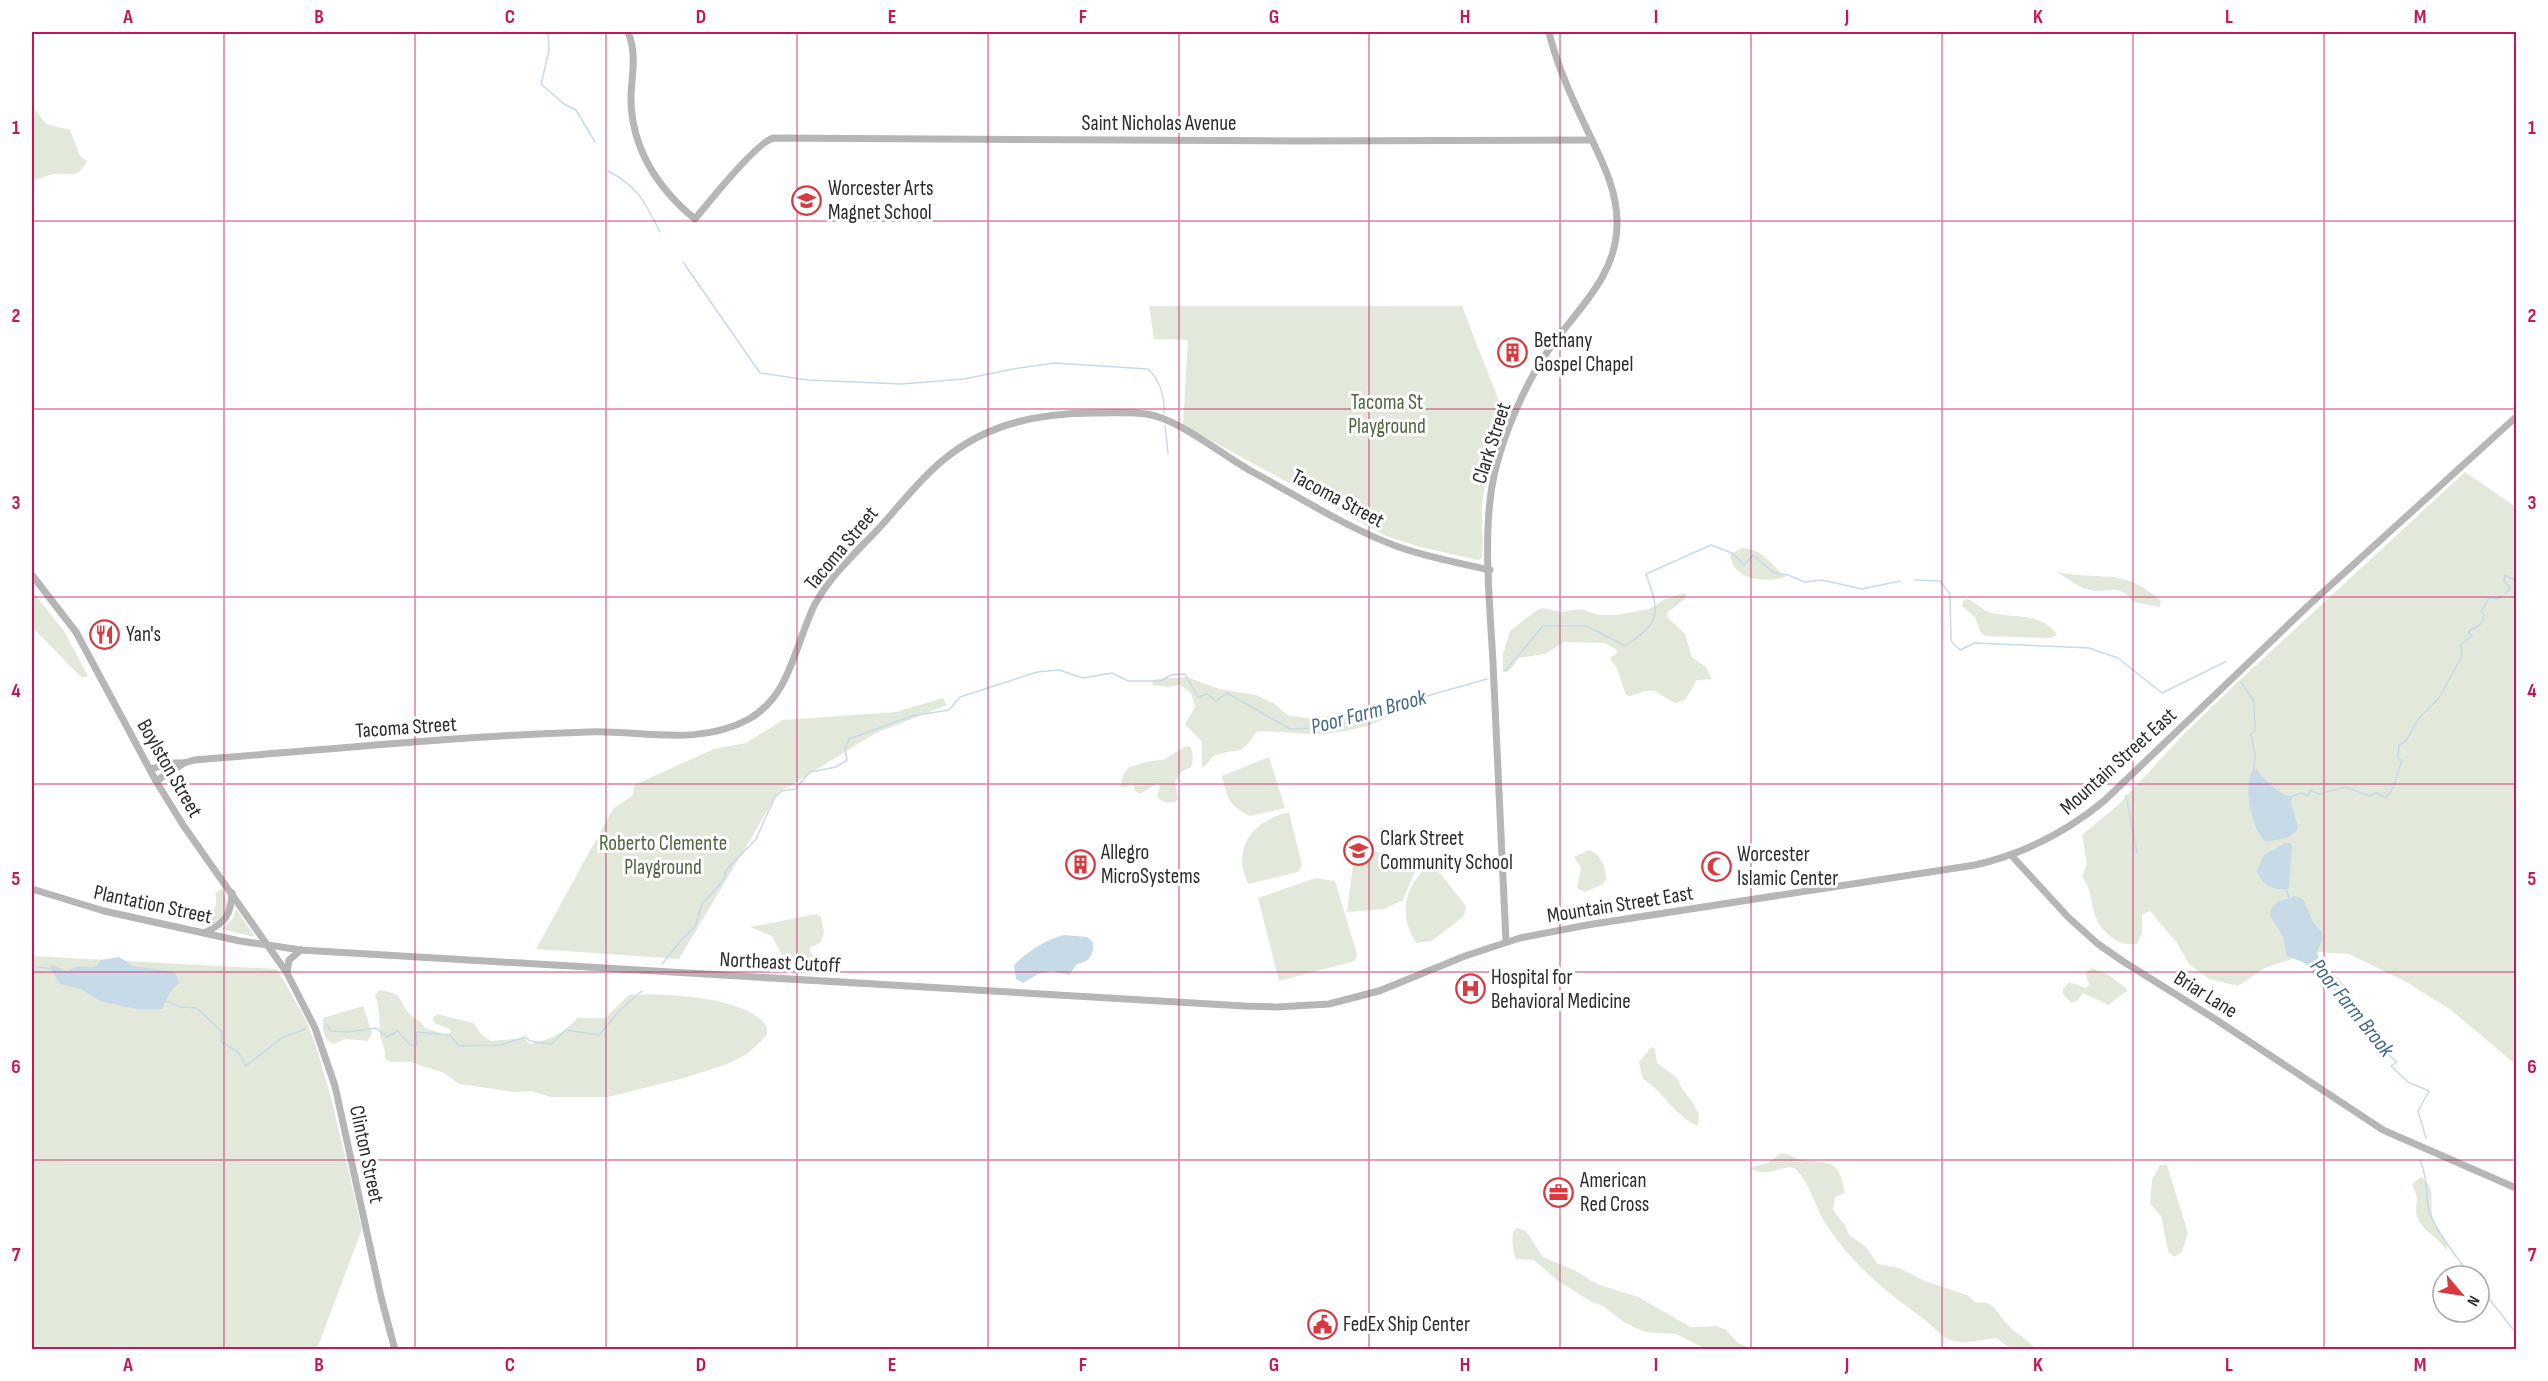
<svg xmlns="http://www.w3.org/2000/svg" width="2548" height="1381" viewBox="0 0 2548 1381" font-family="'Sofia Sans Condensed',sans-serif">
<style>
.green{fill:#e2e9da}
.water{fill:#c7dae8}
.lines{fill:none;stroke-linecap:round;stroke-linejoin:round}
.stream{stroke:#c7dae8;stroke-width:1.5}
.secondary{stroke:#b6b6b6;stroke-width:7}
.grid{fill:none;stroke:#c2185b;stroke-width:1.5;stroke-opacity:0.55}
.labels{text-anchor:middle;stroke-width:6;stroke-linejoin:round;paint-order:stroke}
.street-label{font-size:21px;fill:#2c2c2c;stroke:#fff}
.poi-label{font-size:21px;fill:#2c2c2c;stroke:#fff;text-anchor:start}
.park-label{font-size:21px;fill:#4e643d;stroke:#fff}
.water-label{font-size:22px;font-style:italic;fill:#416a87;stroke:#fff}
.neatline{fill:none;stroke:#c2185b;stroke-width:2}
.grid-label{font-size:20px;text-anchor:middle;font-weight:bold;fill:#c2185b}
</style>
<rect width="100%" height="100%" fill="#fff"/>
<!-- green -->
<g class="green">
<path d="M32 109 36 111 46 124 70 130 80 156 87 161C76 181 72 172 55 174 47 175 39 179 32 181Z"/>
<path d="M1149 306H1462L1502 409 1508 416C1496 445 1485 474 1482 506 1481 523 1484 541 1482 558L1478 560 1420 547 1386 536 1183 425 1188 340 1154 339Z"/>
<path d="M2465 472 2516 507V1065L2451 1010 2408 983 2349 954 2317 952 2292 959 2265 968 2238 986 2209 979 2189 964 2177 943 2150 911 2142 915V932L2137 944C2127 945 2118 943 2110 936 2084 913 2098 897 2082 877L2087 864 2082 835 2118 805 2184 734 2241 679Z"/>
<path d="M1742 548C1765 550 1769 563 1786 577 1766 583 1732 581 1730 554Z"/>
<path d="M2055 571C2098 582 2123 566 2161 601L2160 607 2134 602 2125 593 2117 590 2095 591 2082 588Z"/>
<path d="M32 591 64 631 88 676 83 678 80 676 32 627Z"/>
<path d="M1683 593 1687 594 1684 600 1668 612 1667 617 1685 634 1692 657 1706 667 1712 679 1697 680 1685 700 1675 703C1651 690 1658 686 1630 696L1626 695 1617 669 1610 658 1617 653V650L1605 643 1564 642 1545 654 1519 658 1509 671 1503 672V654L1510 631 1537 610 1543 608 1561 612 1580 609 1599 615H1616L1649 609 1665 599Z"/>
<path d="M1967 599C1976 602 1983 611 1992 613 2011 618 2046 613 2057 635L2050 638 1986 636 1981 633 1975 617 1962 606 1963 601Z"/>
<path d="M1187 677 1219 689 1256 695 1273 703 1289 716 1309 718 1362 712 1402 704C1391 724 1343 733 1321 734 1299 735 1278 730 1256 732 1241 757 1240 747 1216 755 1209 758 1209 765 1202 767V742L1185 724 1195 707 1191 693 1180 685 1169 687 1152 685 1153 680 1157 679Z"/>
<path d="M943 698 947 705 876 733 778 793 679 959 536 949 613 809 633 795 634 785 714 749 746 743 783 720 896 712Z"/>
<path d="M1186 746 1191 747 1193 759 1191 767 1181 772 1175 782 1178 799 1176 802C1168 803 1161 803 1157 796L1160 786 1158 783 1140 794 1135 791 1133 783 1124 788 1120 786 1123 775 1129 767 1151 761 1163 760Z"/>
<path d="M1269 757 1285 808 1250 816C1229 806 1227 798 1222 776Z"/>
<path d="M1289 812 1302 865 1298 872 1248 884C1246 877 1241 867 1242 860 1243 832 1265 818 1289 812Z"/>
<path d="M1362 847 1417 866 1403 900 1384 909 1347 912 1355 849Z"/>
<path d="M1589 850C1601 854 1606 867 1606 880L1603 884 1585 892 1577 888 1581 868 1574 857Z"/>
<path d="M1431 862 1466 906 1464 916 1432 941 1416 943C1397 912 1405 887 1431 862Z"/>
<path d="M1316 878 1335 881 1357 954 1355 961 1279 981 1258 898Z"/>
<path d="M222 889C234 910 224 928 199 925 209 916 220 909 215 893Z"/>
<path d="M236 909 255 937 221 929 232 920Z"/>
<path d="M816 914 821 917 824 932 820 943 809 948 811 953 818 961 809 969 799 968 793 959 782 955 772 936 750 927Z"/>
<path d="M32 956 277 969 306 1020 317 1049 333 1105 362 1229 317 1349H32Z"/>
<path d="M2092 968 2109 975 2127 989V991L2108 1005 2083 993 2077 1001 2071 1003 2063 994V989L2069 982 2086 988 2089 984 2085 973Z"/>
<path d="M379 990C404 994 396 996 408 1012 413 1019 421 1019 425 1028L448 1035 451 1032 450 1029 434 1023 433 1018 437 1014 473 1023 482 1035 491 1041 524 1038 530 1044C549 1040 565 1033 577 1018H605L629 995C663 993 748 996 767 1027V1034L760 1042 746 1055 727 1064 684 1078 608 1097H551L531 1091 515 1092 459 1084 444 1073 411 1062H391L385 1059C386 1049 382 1044 380 1035 379 1021 380 1008 375 995Z"/>
<path d="M363 1006 372 1033 368 1041 346 1039 333 1044C323 1039 322 1027 323 1018Z"/>
<path d="M1651 1047 1655 1049 1657 1063 1677 1078 1682 1089 1693 1103 1699 1115 1698 1126C1672 1115 1665 1092 1643 1079L1639 1062Z"/>
<path d="M1781 1153C1789 1153 1795 1159 1803 1160 1832 1164 1839 1159 1845 1193L1835 1197 1833 1210 1845 1225 1849 1235 1865 1246 1878 1264 1899 1268 1925 1281 1967 1295 1976 1303C1993 1299 1997 1313 2006 1323 2015 1333 2027 1339 2036 1349H2011L1996 1338C1980 1339 1966 1346 1950 1340 1942 1337 1933 1326 1925 1320 1884 1290 1852 1265 1824 1221 1815 1206 1808 1179 1795 1169 1785 1162 1770 1179 1751 1169L1754 1166 1768 1163Z"/>
<path d="M2160 1165H2167L2188 1233 2182 1252 2174 1257 2168 1251 2161 1216 2150 1204 2152 1180Z"/>
<path d="M2421 1177C2437 1187 2429 1203 2433 1218 2435 1227 2443 1236 2448 1244L2446 1250C2438 1237 2423 1232 2417 1217 2415 1211 2417 1204 2417 1198 2416 1193 2414 1188 2412 1184Z"/>
<path d="M1517 1228 1526 1231 1543 1257 1574 1270 1597 1284 1638 1297 1691 1327 1717 1326 1726 1330 1738 1343 1752 1349H1706L1676 1334 1645 1332 1625 1323 1603 1306 1592 1302 1558 1281 1534 1260 1516 1259C1512 1250 1512 1241 1513 1231Z"/>
</g>
<!-- water -->
<g class="water">
<path d="M2254 768H2256C2263 778 2280 796 2292 797L2291 802 2298 827 2297 830 2289 837 2266 842C2251 831 2242 782 2254 768Z"/>
<path d="M2285 843H2290L2292 845 2289 886 2288 889C2273 891 2261 885 2257 870L2264 855Z"/>
<path d="M2295 896 2303 899 2313 922 2322 932V941L2317 952 2319 959 2348 989 2356 1012 2349 1010 2338 993 2320 981 2305 963 2287 956 2283 936 2271 917 2270 910 2279 901Z"/>
<path d="M1064 935 1087 937 1093 942C1094 955 1090 962 1077 964L1069 975 1052 971 1038 974 1023 983 1016 979 1014 965C1028 951 1045 940 1064 935Z"/>
<path d="M119 957 133 966 175 972 179 983 170 992 162 1009H136L100 1001 81 989 60 984 50 968 52 965 67 971C70 970 73 968 77 967 87 965 94 972 101 960Z"/>
</g>
<g class="lines">
<!-- stream -->
<g class="stream">
<path d="M548 32 549 51 541 84 564 104 576 110 595 142"/>
<path d="M608 171C638 186 646 204 660 232"/>
<path d="M683 262 760 373 808 380 901 384 964 379 1013 369 1054 363 1148 369C1160 380 1165 397 1164 413"/>
<path d="M1165 426 1168 453"/>
<path d="M1914 580 1940 581 1950 594 1951 641 1960 650 1975 643 2089 648 2118 658 2162 693 2225 662"/>
<path d="M2505 594 2510 588 2504 581 2505 575 2516 581"/>
<path d="M1505 671 1543 626H1587L1625 646C1662 621 1660 613 1646 574L1711 545 1732 553 1744 565 1753 555 1774 573 1788 575 1805 582 1822 580 1862 589 1900 581"/>
<path d="M2241 682 2254 702 2255 731 2251 734 2255 755 2254 768"/>
<path d="M2126 795 2137 853"/>
<path d="M2291 797 2301 793 2308 796 2310 790 2319 794 2345 787 2370 796 2376 793 2386 798C2398 784 2395 775 2402 761L2398 758 2399 745 2406 741 2419 718 2439 698 2462 656 2461 644 2472 636 2469 633 2470 630C2478 628 2483 623 2484 615L2481 612 2489 598 2497 599 2501 596"/>
<path d="M2286 889 2289 898"/>
<path d="M662 964 681 940 695 927 702 904 723 881 727 869 756 839 775 797 782 791 795 789 810 772 836 767 847 760 845 750 849 739 912 716 949 710 960 697 1037 672 1059 670 1083 678 1112 673 1128 681H1161L1171 675 1185 674 1198 697 1207 694 1216 701 1227 693 1290 729 1314 728 1487 679"/>
<path d="M32 966 52 969"/>
<path d="M165 1001 181 1007 197 1008 222 1032 221 1042 238 1052 246 1066 283 1037 306 1029"/>
<path d="M2355 1013 2378 1046 2397 1062 2391 1066 2408 1082 2429 1091 2418 1111 2426 1138"/>
<path d="M326 1024 331 1031 348 1032 376 1028 387 1037 398 1031 410 1045H417L416 1032 450 1035 459 1046 501 1045 525 1037 530 1041 551 1044 566 1030 599 1035 620 1010 642 991"/>
<path d="M2420 1160C2427 1176 2426 1190 2428 1207 2431 1224 2460 1262 2471 1276"/>
<path d="M2479 1286 2516 1333"/>
</g>
<!-- secondary -->
<g class="secondary">
<path d="M628 32C637 54 632 73 631 95 630 146 657 188 695 219 708 203 758 140 774 138L1294 141 1592 140"/>
<path d="M32 575 76 632 156 781 183 825 287 973 315 1028 335 1086 381 1297 395 1350"/>
<path d="M151 769 171 763H184L194 760C325 750 456 736 588 732 641 730 698 747 749 719 790 696 795 645 814 606 830 575 858 551 881 526 901 504 919 480 942 461 988 422 1043 412 1102 413 1117 413 1132 412 1146 414 1178 418 1222 455 1251 471 1298 496 1345 527 1396 546 1426 557 1459 563 1490 570"/>
<path d="M156 781 184 763"/>
<path d="M2011 855 2069 918 2098 944 2124 962 2215 1019 2383 1130 2516 1188"/>
<path d="M32 889 104 911 240 941 301 950 1244 1006 1277 1007 1329 1004 1379 991 1465 956 1520 938 1587 925 1975 865C2024 854 2065 833 2104 801L2310 604 2516 417"/>
<path d="M206 932C225 923 231 915 232 893"/>
<path d="M1506 942C1501 849 1498 756 1493 663 1490 604 1481 524 1496 467 1505 432 1524 387 1544 357 1572 313 1616 281 1617 225 1618 187 1598 154 1583 121 1569 92 1556 63 1549 32"/>
<path d="M287 973 289 960 301 950"/>
</g>
</g>
<!-- grid -->
<path class="grid" d="M224 32V1350M415 32V1350M606 32V1350M797 32V1350M988 32V1350M1179 32V1350M1369 32V1350M1560 32V1350M1751 32V1350M1942 32V1350M2133 32V1350M2324 32V1350M32 221H2516M32 409H2516M32 597H2516M32 784H2516M32 972H2516M32 1160H2516"/>
<!-- icons -->
<defs>
<symbol id="school-ring" viewBox="-11 -11 22 22"><circle r="9.5" fill="#fff" stroke="#d73a42" stroke-width="1.5"/><path d="M0-5L7-2L0 1L-7-2ZM-4 1L0 2.5L4 1V4Q0 6-4 4Z" fill="#d73a42"/></symbol>
<symbol id="building-ring" viewBox="-11 -11 22 22"><circle r="9.5" fill="#fff" stroke="#d73a42" stroke-width="1.5"/><path d="M-4-6H4V6H1V3H-1V6H-4ZM-2.5-4.3h1.7v1.8h-1.7ZM.8-4.3h1.7v1.8H.8ZM-2.5-1h1.7V.8h-1.7ZM.8-1h1.7V.8H.8Z" fill="#d73a42"/></symbol>
<symbol id="restaurant-ring" viewBox="-11 -11 22 22"><circle r="9.5" fill="#fff" stroke="#d73a42" stroke-width="1.5"/><path d="M-5-6h1v4h1v-4h1v4h1v-4h1v5L-1.5 .5V6h-2V.5L-5-1ZM5-6V6H3V1.5H1.5Q1.5-4 5-6Z" fill="#d73a42"/></symbol>
<symbol id="mosque-ring" viewBox="-11 -11 22 22"><circle r="9.5" fill="#fff" stroke="#d73a42" stroke-width="1.5"/><path d="M3.5-4.9A6 6 0 1 0 3.5 4.9A5 5 0 1 1 3.5-4.9Z" fill="#d73a42"/></symbol>
<symbol id="hospital-ring" viewBox="-11 -11 22 22"><circle r="9.5" fill="#fff" stroke="#d73a42" stroke-width="1.5"/><path d="M-5-5h3v3.5h4V-5h3V5h-3V1.5h-4V5h-3Z" fill="#d73a42"/></symbol>
<symbol id="office-ring" viewBox="-11 -11 22 22"><circle r="9.5" fill="#fff" stroke="#d73a42" stroke-width="1.5"/><path d="M-6-3h4V-5.5h4V-3h4V5H-6ZM-1-4.5V-3h2v-1.5ZM-6 0V1H6V0Z" fill="#d73a42"/></symbol>
<symbol id="civic-ring" viewBox="-11 -11 22 22"><circle r="9.5" fill="#fff" stroke="#d73a42" stroke-width="1.5"/><path d="M-.6-6.5H3V-4.5H.6V-3L4-1V1h2V6H-6V1h2V-1L-.6-3ZM-1.2 2.5V6h2.4V2.5Z" fill="#d73a42"/></symbol>
</defs>
<g fill-rule="evenodd">
<use href="#school-ring" x="790" y="184" width="33" height="33"/>
<use href="#building-ring" x="1496" y="336" width="33" height="33"/>
<use href="#restaurant-ring" x="88" y="618" width="33" height="33"/>
<use href="#school-ring" x="1342" y="834" width="33" height="33"/>
<use href="#building-ring" x="1064" y="848" width="33" height="33"/>
<use href="#mosque-ring" x="1700" y="850" width="33" height="33"/>
<use href="#hospital-ring" x="1454" y="972" width="33" height="33"/>
<use href="#office-ring" x="1542" y="1176" width="33" height="33"/>
<use href="#civic-ring" x="1306" y="1308" width="33" height="33"/>
</g>
<g class="labels">
<!-- street labels -->
<g class="street-label">
<text x="1159" y="130">Saint Nicholas Avenue</text>
<text transform="translate(1491 443) rotate(-72)" y="7">Clark Street</text>
<text transform="translate(1338 498) rotate(28)" y="7">Tacoma Street</text>
<text transform="translate(841 548) rotate(-50)" y="7">Tacoma Street</text>
<text transform="translate(406 727) rotate(-4)" y="7">Tacoma Street</text>
<text transform="translate(2118 761) rotate(-42)" y="7">Mountain Street East</text>
<text transform="translate(170 768) rotate(60)" y="7">Boylston Street</text>
<text transform="translate(153 904) rotate(12)" y="7">Plantation Street</text>
<text transform="translate(1620 904) rotate(-9)" y="7">Mountain Street East</text>
<text transform="translate(780 962) rotate(3)" y="7">Northeast Cutoff</text>
<text transform="translate(2206 994) rotate(32)" y="7">Briar Lane</text>
<text transform="translate(367 1154) rotate(78)" y="7">Clinton Street</text>
</g>
<!-- poi labels -->
<g class="poi-label">
<text x="828" y="195">Worcester Arts<tspan x="828" dy="24">Magnet School</tspan></text>
<text x="1534" y="347">Bethany<tspan x="1534" dy="24">Gospel Chapel</tspan></text>
<text x="126" y="641">Yan's</text>
<text x="1380" y="845">Clark Street<tspan x="1380" dy="24">Community School</tspan></text>
<text x="1101" y="859">Allegro<tspan x="1101" dy="24">MicroSystems</tspan></text>
<text x="1737" y="861">Worcester<tspan x="1737" dy="24">Islamic Center</tspan></text>
<text x="1491" y="984">Hospital for<tspan x="1491" dy="24">Behavioral Medicine</tspan></text>
<text x="1580" y="1187">American<tspan x="1580" dy="24">Red Cross</tspan></text>
<text x="1343" y="1331">FedEx Ship Center</text>
</g>
<!-- park labels -->
<g class="park-label">
<text x="1387" y="409">Tacoma St<tspan x="1387" dy="24">Playground</tspan></text>
<text x="663" y="850">Roberto Clemente<tspan x="663" dy="24">Playground</tspan></text>
</g>
<!-- water labels -->
<g class="water-label">
<text transform="translate(1368 711) rotate(-15)" y="8">Poor Farm Brook</text>
<text transform="translate(2353 1007) rotate(51)" y="8">Poor Farm Brook</text>
</g>
</g>
<!-- border -->
<rect width="2548" height="1381" fill="none" stroke="#ffffff" stroke-width="66"/>
<!-- north arrow -->
<g transform="translate(2461 1294) rotate(119)"><circle r="28" fill="#ffffff" stroke="#ababab" stroke-width="1.5"/>
<path d="M0-4.5L10 22L0 15L-10 22Z" fill="#d73a42"/>
<text y="-9" font-size="16" font-weight="bold" text-anchor="middle" fill="#2c2c2c">N</text>
</g>
<rect x="33" y="33" width="2482" height="1315" class="neatline"/>
<g class="grid-label">
<text x="128" y="23">A</text>
<text x="319" y="23">B</text>
<text x="510" y="23">C</text>
<text x="701" y="23">D</text>
<text x="892" y="23">E</text>
<text x="1083" y="23">F</text>
<text x="1274" y="23">G</text>
<text x="1465" y="23">H</text>
<text x="1656" y="23">I</text>
<text x="1847" y="23">J</text>
<text x="2038" y="23">K</text>
<text x="2229" y="23">L</text>
<text x="2420" y="23">M</text>
<text x="16" y="134">1</text>
<text x="2532" y="134">1</text>
<text x="16" y="322">2</text>
<text x="2532" y="322">2</text>
<text x="16" y="509">3</text>
<text x="2532" y="509">3</text>
<text x="16" y="697">4</text>
<text x="2532" y="697">4</text>
<text x="16" y="885">5</text>
<text x="2532" y="885">5</text>
<text x="16" y="1073">6</text>
<text x="2532" y="1073">6</text>
<text x="16" y="1261">7</text>
<text x="2532" y="1261">7</text>
<text x="128" y="1371">A</text>
<text x="319" y="1371">B</text>
<text x="510" y="1371">C</text>
<text x="701" y="1371">D</text>
<text x="892" y="1371">E</text>
<text x="1083" y="1371">F</text>
<text x="1274" y="1371">G</text>
<text x="1465" y="1371">H</text>
<text x="1656" y="1371">I</text>
<text x="1847" y="1371">J</text>
<text x="2038" y="1371">K</text>
<text x="2229" y="1371">L</text>
<text x="2420" y="1371">M</text>
</g>
</svg>
